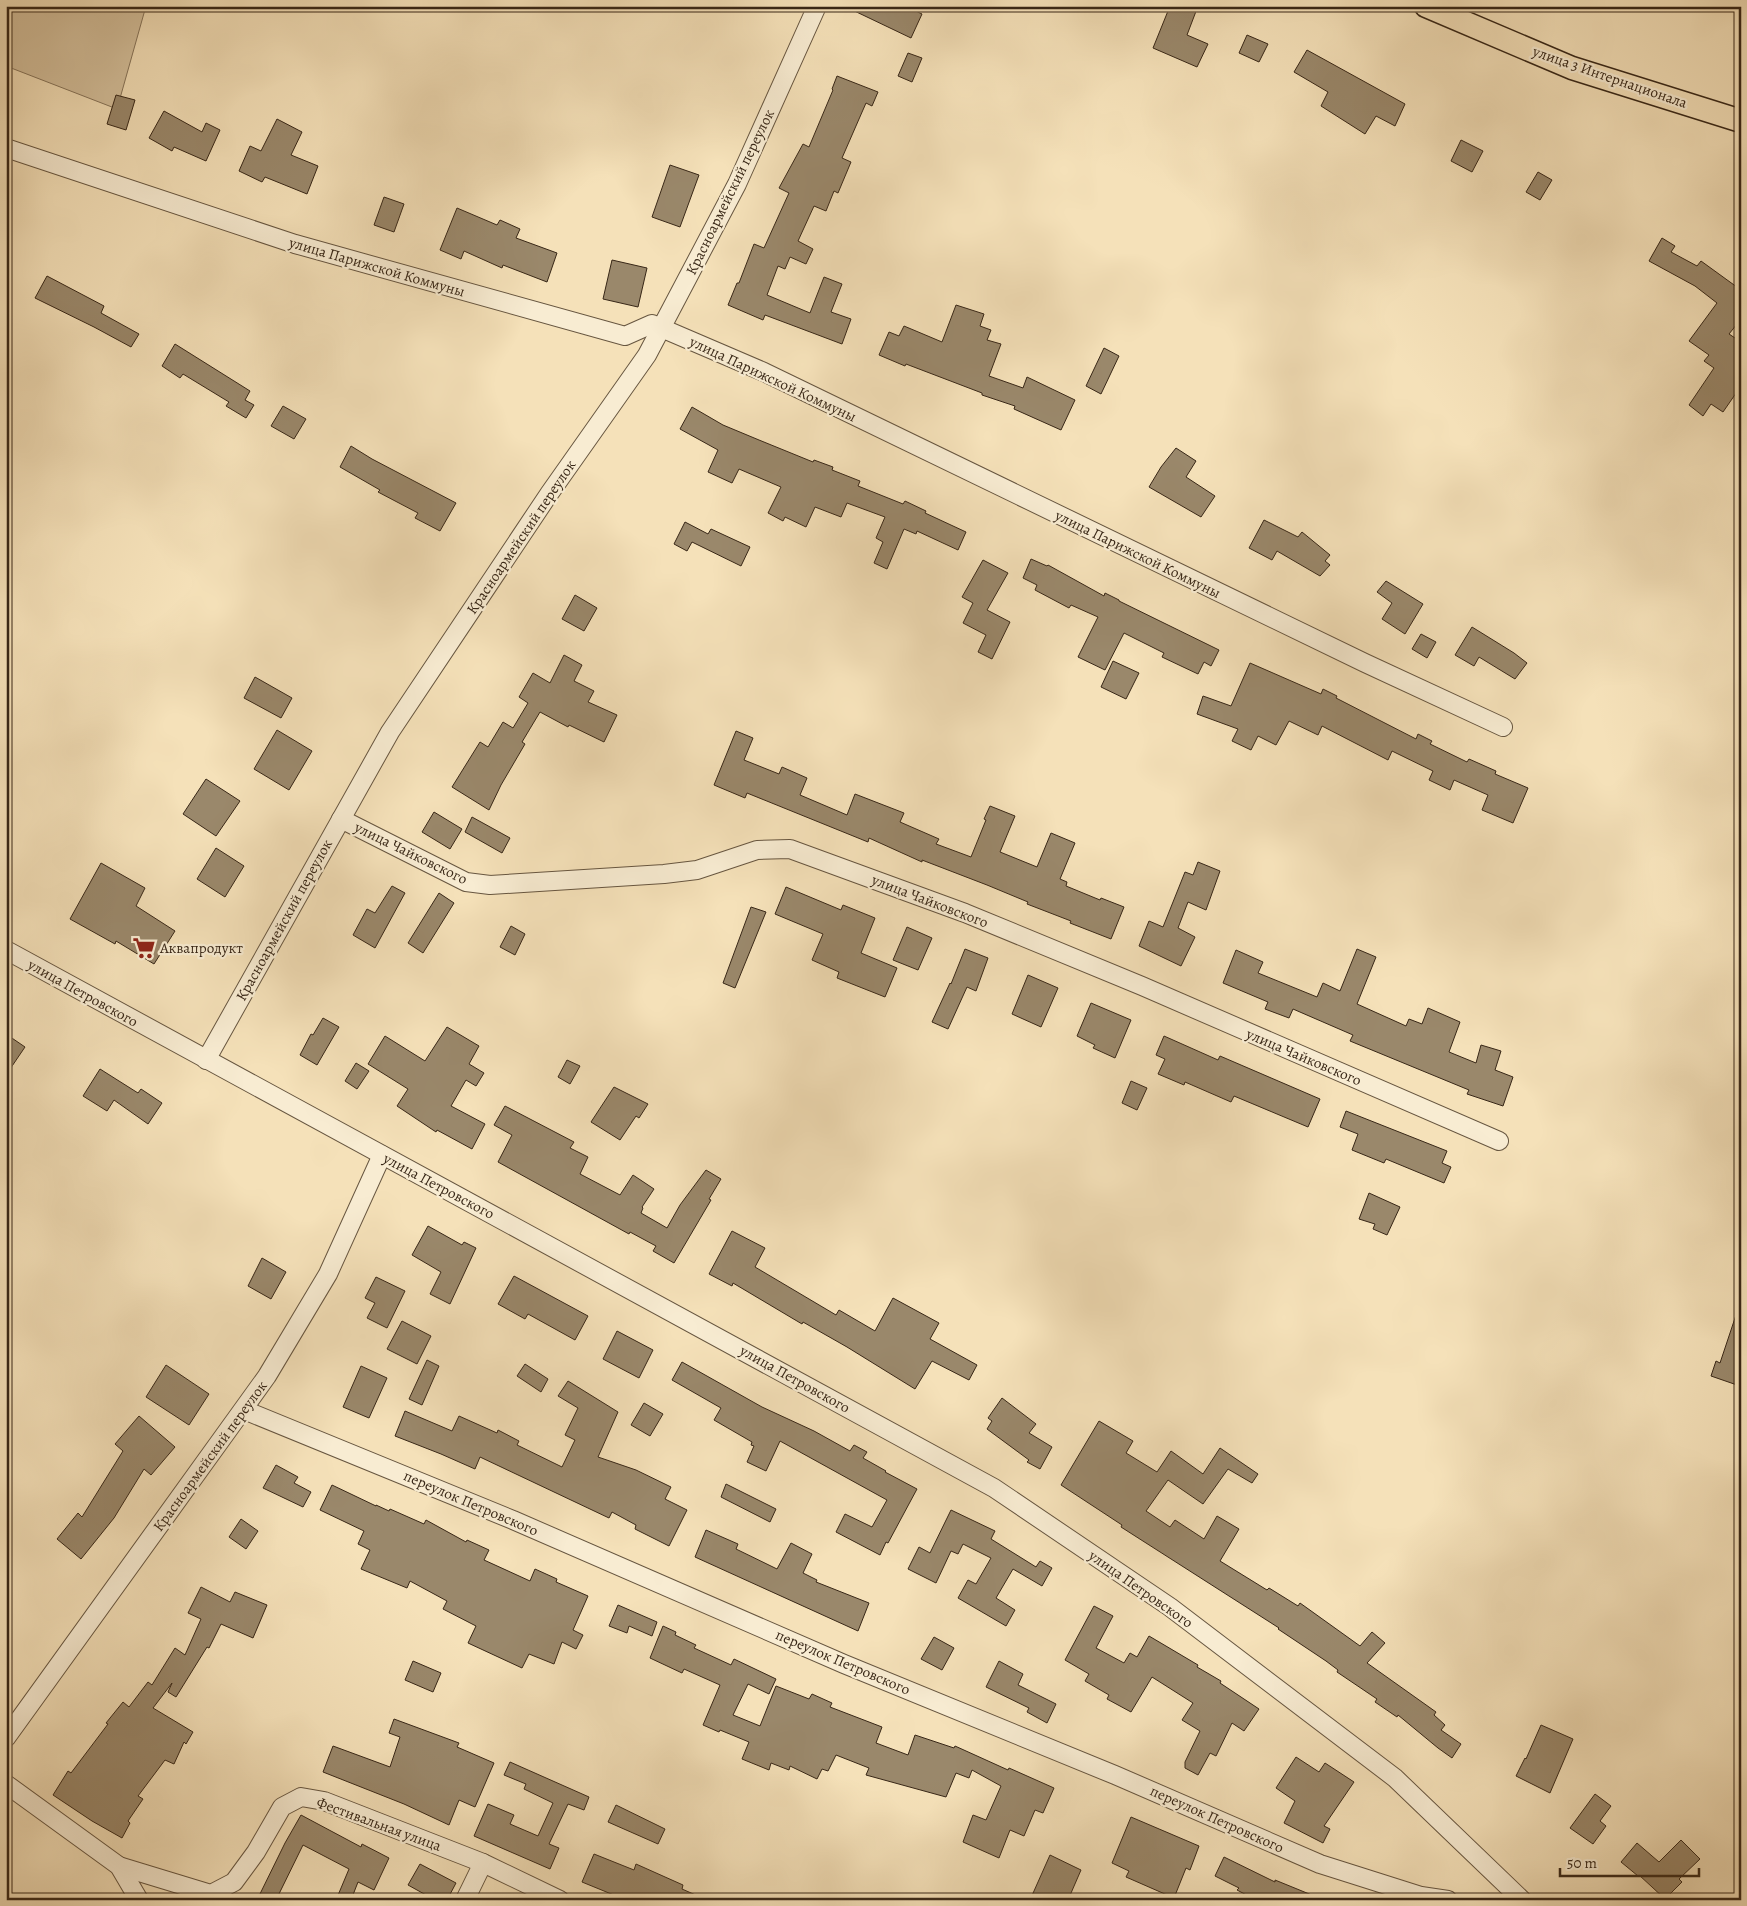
<svg xmlns="http://www.w3.org/2000/svg" width="1747" height="1906" viewBox="0 0 1747 1906" font-family="Alegreya,serif">
<style>
.green{fill:#d5c19d;stroke:#86745a}
.building{fill:#9a886b;stroke:#382717}
.lines{fill:none;stroke-linecap:round;stroke-linejoin:round}
.minor-casing{stroke:#675640;stroke-width:20}
.major-casing{stroke:#382717;stroke-width:25}
.minor{stroke:#f8ecd2;stroke-width:18}
.major{stroke:#f5e1b9;stroke-width:22}
.labels{text-anchor:middle;stroke-width:4.5;stroke-linejoin:round;paint-order:stroke}
.street-label{font-size:15px;fill:#382717;stroke:#f8ecd2}
.poi-label{font-size:15px;fill:#382717;stroke:#f8ecd2;text-anchor:start}
</style>
<rect width="100%" height="100%" fill="#f5e1b9"/>
<filter id="stains"><feTurbulence type="fractalNoise" baseFrequency=".004" numOctaves="4"/><feColorMatrix values="0 0 0 0 .2 0 0 0 0 .09 0 0 0 0 .02 0 0 0 .5 -.17"/></filter>
<radialGradient id="worn" r=".72"><stop offset=".6" stop-color="#630" stop-opacity="0"/><stop offset="1" stop-color="#630" stop-opacity=".3"/></radialGradient>
<!-- green -->
<path class="green" d="M6 6H146L117 109 6 66Z"/>
<!-- building -->
<g class="building">
<path d="M844 6H906L922 14 911 38Z"/>
<path d="M1170 6H1198L1187 35 1208 44 1197 67 1153 48Z"/>
<path d="M1247 35 1268 44 1259 62 1239 53Z"/>
<path d="M1307 50 1405 104 1395 126 1376 116 1365 134 1321 106 1328 92 1294 72Z"/>
<path d="M908 53 922 58 912 82 898 76Z"/>
<path d="M837 76 878 92 872 106 866 103 842 158 851 162 838 193 834 191 826 211 814 206 798 241 813 249 806 264 790 257 785 269 778 266 767 295 810 313 824 277 842 284 831 312 851 319 842 344 765 315 763 320 728 305 737 283H739L754 244 764 248 789 193 779 188 803 144 809 147 833 90 832 89Z"/>
<path d="M116 95 135 100 126 130 107 124Z"/>
<path d="M164 111 202 132 206 123 220 130 206 161 174 147 172 151 149 138Z"/>
<path d="M277 119 302 132 291 155 318 166 307 194 265 177 262 182 239 171 250 146 261 151Z"/>
<path d="M1461 140 1483 151 1472 172 1451 161Z"/>
<path d="M670 165 699 175 680 227 652 217Z"/>
<path d="M1538 172 1552 180 1540 200 1526 192Z"/>
<path d="M384 197 404 204 394 232 374 225Z"/>
<path d="M457 208 497 225 500 220 520 229 516 238 557 253 547 282 503 265 502 268 464 251 461 259 440 250Z"/>
<path d="M1662 238 1675 246 1671 252 1697 266 1701 261 1741 290V319L1729 334 1741 342V386L1723 412 1711 404 1703 416 1689 405 1714 368 1704 361 1709 355 1689 341 1717 303 1695 286 1649 261Z"/>
<path d="M612 260 647 268 638 307 603 299Z"/>
<path d="M47 276 104 306 101 313 139 334 131 347 94 327 35 298Z"/>
<path d="M956 305 984 314 980 326 991 330 987 340 1001 344 989 376 1023 388 1027 377 1075 400 1061 430 1014 409 1015 406 982 395V393L906 364 905 366 879 355 889 332 899 336 904 326 942 342Z"/>
<path d="M175 344 250 391 245 400 254 405 246 418 226 406 229 402 183 374 180 378 162 366Z"/>
<path d="M1104 348 1119 356 1101 394 1086 386Z"/>
<path d="M283 406 306 419 294 439 271 426Z"/>
<path d="M692 407 723 425 759 440 813 462 814 460 833 467 832 470 860 481 858 486 903 504 905 501 926 511 925 513 966 532 958 550 917 531 916 534 904 529 887 569 874 563 883 542 876 538 885 517 847 503 841 517 815 507 806 527 785 517 783 521 768 513 781 487 739 469 732 483 708 472 718 450 680 429Z"/>
<path d="M351 446 372 459 456 503 440 531 415 518 418 513 378 492 380 490 340 467Z"/>
<path d="M1176 448 1196 461 1186 477 1215 496 1201 517 1149 487 1161 467Z"/>
<path d="M1264 520 1298 537 1302 532 1330 555 1325 561 1330 565 1320 576 1277 551 1272 560 1249 548Z"/>
<path d="M685 522 708 534 711 529 750 547 741 566 692 542 687 551 674 544Z"/>
<path d="M1031 559 1047 566 1048 565 1104 596 1105 593 1119 600V601L1219 650 1211 666 1204 662 1198 674 1162 657 1164 653 1124 633 1105 670 1078 657 1098 617 1071 605 1069 608 1035 590 1037 585 1023 578Z"/>
<path d="M983 560 1008 573 987 610 1010 622 992 659 978 652 986 635 963 623 973 603 962 597Z"/>
<path d="M1386 581 1423 604 1405 634 1382 619 1392 603 1377 592Z"/>
<path d="M575 595 597 608 584 631 562 619Z"/>
<path d="M1472 627 1514 653 1527 663 1515 679 1479 657 1474 666 1455 655Z"/>
<path d="M1421 634 1436 642 1427 658 1412 649Z"/>
<path d="M564 655 582 665 574 681 594 691 588 702 617 715 604 742 569 725 568 727 540 712 522 742 525 744 501 785 489 810 452 787 480 742 488 747 503 722 513 728 528 703 519 697 533 673 550 683Z"/>
<path d="M1113 661 1139 673 1126 699 1101 687Z"/>
<path d="M1250 663 1321 694 1323 689 1337 696 1336 698 1416 739 1418 734 1432 741 1430 744 1467 762 1469 759 1496 771 1495 774 1528 788 1513 823 1482 810 1488 795 1454 780 1450 790 1429 780 1433 771 1392 751 1388 760 1322 726 1318 735 1289 721 1276 745 1258 736 1251 750 1232 741 1238 729 1197 714 1203 696 1231 706Z"/>
<path d="M255 677 292 698 281 718 244 698Z"/>
<path d="M277 730 312 751 289 790 254 769Z"/>
<path d="M736 731 753 738 744 760 779 774 782 767 807 778 800 795 847 815 855 794 904 813 900 822 939 839 936 844 971 857 986 820 984 819 990 806 1015 816 1000 852 1037 867 1051 833 1075 843 1060 879 1067 882 1066 886 1100 900 1101 898 1124 907 1111 939 1070 923 1071 921 1027 904 1028 902 987 885 922 860V862L869 838 868 842 747 793 745 798 714 785Z"/>
<path d="M206 779 240 801 216 836 183 814Z"/>
<path d="M434 812 462 829 450 849 422 832Z"/>
<path d="M472 817 510 838 502 853 465 832Z"/>
<path d="M216 848 244 866 225 897 197 879Z"/>
<path d="M1198 862 1220 871 1206 910 1188 902 1178 928 1195 937 1181 966 1139 946 1149 921 1163 927 1185 872 1193 875Z"/>
<path d="M101 863 145 888 136 906 175 931 154 964 116 941 115 944 70 919Z"/>
<path d="M392 886 405 893 375 948 353 935 367 909 375 913Z"/>
<path d="M786 887 841 910 843 905 875 918 861 953 897 968 885 997 837 978 839 972 812 960 823 934 775 914Z"/>
<path d="M439 893 454 903 423 953 408 943Z"/>
<path d="M751 907 766 912 735 988 723 983Z"/>
<path d="M511 926 525 934 515 955 500 947Z"/>
<path d="M907 927 932 938 918 970 893 960Z"/>
<path d="M965 949 988 958 976 991 967 987 948 1029 932 1022 950 983 951 984Z"/>
<path d="M1357 949 1376 957 1357 1004 1406 1026 1409 1019 1422 1024 1428 1008 1460 1022 1449 1052 1476 1063 1481 1045 1501 1051 1495 1070 1513 1077 1503 1106 1467 1094 1469 1090 1350 1041 1353 1035 1293 1009 1289 1018 1265 1009 1268 1002 1223 983 1236 950 1263 962 1258 973 1317 997 1323 983 1340 991Z"/>
<path d="M1028 975 1058 988 1041 1027 1012 1014Z"/>
<path d="M1091 1003 1131 1020 1115 1058 1093 1048 1095 1045 1077 1036Z"/>
<path d="M323 1018 339 1027 317 1065 300 1055 311 1034 313 1035Z"/>
<path d="M447 1027 479 1046 469 1064 484 1073 476 1086 466 1080 451 1106 485 1124 472 1149 437 1130 436 1132 397 1106 408 1089 368 1064 385 1036 425 1061Z"/>
<path d="M6 1034 25 1047 6 1075Z"/>
<path d="M1164 1036 1218 1060 1220 1056 1320 1099 1308 1127 1234 1096 1231 1102 1185 1082 1184 1085 1158 1074 1165 1059 1156 1055Z"/>
<path d="M567 1060 580 1066 570 1084 558 1077Z"/>
<path d="M356 1063 369 1071 357 1089 345 1081Z"/>
<path d="M100 1069 138 1093 141 1089 162 1103 148 1124 114 1100 107 1111 83 1096Z"/>
<path d="M1131 1081 1147 1088 1137 1110 1122 1103Z"/>
<path d="M614 1087 648 1104 639 1118 636 1116 620 1140 591 1122Z"/>
<path d="M505 1106 574 1142 570 1148 588 1157 580 1174 620 1195 633 1175 654 1189 642 1207 643 1208 641 1213 667 1228 680 1205 706 1170 721 1179 709 1199 711 1200 674 1263 653 1251 656 1246 630 1232 629 1234 498 1162 512 1135 494 1125Z"/>
<path d="M1346 1111 1447 1151 1442 1163 1451 1167 1444 1183 1386 1159 1384 1163 1352 1150 1358 1134 1340 1127Z"/>
<path d="M1369 1193 1400 1207 1387 1235 1373 1229 1375 1224 1359 1219Z"/>
<path d="M428 1226 462 1245 464 1242 476 1248 450 1304 430 1294 441 1272 412 1255Z"/>
<path d="M732 1231 765 1248 755 1267 836 1315 839 1310 875 1331 893 1298 939 1323 930 1339 977 1365 969 1380 932 1361 915 1389 847 1347 803 1322 802 1324 733 1283 732 1286 709 1274Z"/>
<path d="M262 1258 286 1272 271 1299 248 1286Z"/>
<path d="M514 1276 588 1316 575 1340 528 1314 525 1319 498 1304Z"/>
<path d="M376 1277 405 1291 387 1328 367 1318 375 1303 365 1298Z"/>
<path d="M1738 1309H1741V1373L1737 1385 1711 1376 1716 1361 1720 1363Z"/>
<path d="M402 1321 431 1336 417 1364 387 1349Z"/>
<path d="M617 1331 653 1350 639 1378 603 1359Z"/>
<path d="M427 1360 439 1366 422 1405 409 1399Z"/>
<path d="M682 1362 762 1407 814 1431 850 1451 854 1445 867 1452 863 1458 886 1471 885 1472 917 1489 888 1543 886 1542 880 1555 836 1532 845 1514 872 1527 887 1500 780 1441 766 1471 747 1462 754 1446 751 1445 752 1442 714 1420 721 1408 672 1380Z"/>
<path d="M525 1364 548 1379 541 1392 517 1376Z"/>
<path d="M166 1365 209 1394 189 1425 146 1397Z"/>
<path d="M361 1366 387 1378 369 1418 343 1407Z"/>
<path d="M568 1381 618 1412 598 1457 636 1470 671 1487 665 1499 687 1510 669 1546 635 1529 636 1525 612 1512 609 1518 480 1457 475 1469 441 1454 395 1436 405 1411 452 1431 459 1416 497 1433 498 1430 519 1441 517 1445 562 1467 575 1440 565 1435 578 1408 558 1396Z"/>
<path d="M1002 1398 1036 1424 1029 1433 1052 1447 1040 1469 1027 1462 1029 1460 987 1429 992 1421 988 1418Z"/>
<path d="M644 1403 663 1414 650 1436 631 1425Z"/>
<path d="M139 1416 175 1447 151 1475 144 1469 114 1518 81 1559 57 1539 78 1513 82 1517 123 1451 115 1444Z"/>
<path d="M1099 1421 1133 1441 1126 1453 1157 1472 1171 1451 1203 1474 1220 1448 1258 1474 1252 1483 1228 1469 1203 1504 1168 1480 1146 1511 1170 1527 1175 1520 1204 1539 1217 1516 1239 1529 1220 1561 1267 1590 1269 1588 1298 1606 1300 1603 1360 1646 1372 1632 1385 1643 1367 1663 1436 1712 1434 1715 1445 1725 1441 1730 1461 1744 1452 1758 1438 1748 1398 1715 1397 1717 1375 1702 1377 1699 1337 1672 1338 1670 1326 1661 1278 1629 1279 1628 1121 1527 1122 1525 1061 1485Z"/>
<path d="M276 1465 298 1477 294 1483 311 1492 303 1507 263 1488Z"/>
<path d="M726 1484 776 1509 770 1522 721 1497Z"/>
<path d="M332 1485 376 1506V1505L389 1511 390 1509 424 1524 426 1520 466 1542 467 1540 489 1550 484 1560 530 1581 535 1569 557 1579 556 1582 588 1596 573 1630 583 1635 576 1649 562 1642 554 1664 529 1654 522 1668 468 1643 476 1626 443 1609 447 1601 410 1581 407 1588 361 1569 370 1550 358 1544 364 1531 320 1510Z"/>
<path d="M951 1510 995 1531 991 1539 1036 1567 1040 1561 1052 1568 1042 1586 1013 1569 996 1598 1015 1610 1006 1626 958 1598 968 1580 976 1584 991 1558 963 1544 958 1554 951 1551 936 1583 908 1569 919 1547 930 1553Z"/>
<path d="M241 1519 258 1531 246 1549 229 1537Z"/>
<path d="M706 1530 738 1544 736 1549 777 1569 791 1543 812 1554 803 1573 817 1580 816 1582 869 1603 858 1631 695 1557Z"/>
<path d="M201 1587 230 1602 235 1592 267 1605 253 1638 221 1624 209 1648 207 1647 176 1697 168 1692 172 1683 153 1708 193 1732 186 1744 184 1742 174 1764 165 1760 138 1796 143 1799 128 1821 130 1823 122 1838 92 1821 53 1795 68 1771 71 1773 108 1724 106 1723 123 1702 129 1707 148 1682 152 1685 175 1648 185 1655 201 1619 188 1613Z"/>
<path d="M618 1605 657 1622 652 1636 629 1626 627 1633 609 1626Z"/>
<path d="M1094 1606 1113 1616 1096 1648 1124 1663 1130 1653 1137 1657 1149 1636 1198 1665 1197 1667 1221 1681 1220 1683 1259 1709 1244 1731 1232 1723 1216 1756 1210 1753 1198 1775 1185 1768V1762L1200 1731 1182 1720 1193 1703 1152 1677 1131 1712 1107 1699 1109 1695 1085 1681 1089 1674 1065 1660Z"/>
<path d="M663 1626 676 1632 675 1635 696 1645 694 1648 731 1665 734 1659 776 1679 769 1694 748 1684 733 1715 760 1726 776 1686 809 1699 812 1694 832 1703 830 1707 882 1727 876 1743 908 1755 915 1735 954 1748 955 1746 1008 1770 1009 1768 1054 1788 1043 1813 1035 1810 1024 1836 1010 1830 999 1858 963 1842 973 1815 986 1820 1001 1786 972 1770 969 1778 956 1773 946 1797 866 1775 869 1768 836 1755 828 1771 822 1769 817 1779 790 1766 789 1770 771 1763 769 1770 742 1759 749 1742 720 1730 719 1732 703 1725 720 1685 684 1669 682 1673 650 1658Z"/>
<path d="M934 1637 954 1648 942 1670 921 1659Z"/>
<path d="M413 1661 441 1673 433 1692 405 1680Z"/>
<path d="M999 1661 1023 1674 1018 1685 1056 1704 1047 1723 1027 1712 1029 1708 986 1687Z"/>
<path d="M394 1719 459 1743 457 1747 494 1763 475 1807 459 1800 449 1825 404 1804 323 1772 333 1746 390 1767 400 1737 389 1733Z"/>
<path d="M1541 1725 1573 1739 1550 1793 1516 1776 1525 1758 1526 1759Z"/>
<path d="M1296 1757 1319 1772 1325 1763 1354 1782 1324 1826 1330 1829 1323 1843 1284 1823 1295 1801 1276 1788Z"/>
<path d="M510 1762 589 1797 584 1810 568 1804 549 1844 559 1848 550 1869 474 1836 488 1804 514 1815 510 1824 538 1836 553 1803 524 1789 526 1784 504 1775Z"/>
<path d="M1595 1794 1611 1806 1600 1821 1606 1826 1593 1844 1570 1828Z"/>
<path d="M616 1805 665 1829 658 1844 608 1822Z"/>
<path d="M301 1815 361 1847 362 1844 389 1858 374 1890 358 1882 351 1900H336L349 1869 303 1845 276 1900H257L285 1843Z"/>
<path d="M1131 1817 1199 1846 1190 1870 1186 1868 1174 1898 1126 1877 1129 1871 1112 1863Z"/>
<path d="M1681 1840 1700 1859 1679 1879 1682 1882 1665 1899 1639 1875 1638 1876 1621 1862 1637 1843 1659 1862Z"/>
<path d="M594 1854 634 1870 636 1864 683 1885 682 1889 707 1900H626L582 1882Z"/>
<path d="M1050 1855 1081 1870 1068 1900H1030Z"/>
<path d="M1224 1857 1275 1882V1880L1324 1900H1256L1237 1890 1239 1888 1215 1876Z"/>
<path d="M420 1864 456 1883 447 1900H435L408 1885Z"/>
</g>
<g class="lines">
<defs>
<g id="minor">
<path d="M6 148 295 244 625 336 652 324 764 372 1365 663 1503 727"/>
<path d="M341 819 466 882 490 885 664 874 697 870 757 850 790 849 965 913 1142 986 1499 1141"/>
<path d="M6 950 994 1488 1170 1607 1395 1778 1522 1900"/>
<path d="M206 1060 390 732 549 494 647 355 737 184 817 6"/>
<path d="M244 1410 513 1520 844 1664 1115 1775 1320 1864 1421 1896 1448 1900"/>
<path d="M6 1738 267 1376 328 1274 382 1155"/>
<path d="M6 1784 119 1866 139 1900"/>
<path d="M119 1866 211 1894 234 1882 256 1852 282 1807 301 1797 324 1801 483 1863 560 1900"/>
<path d="M465 1900 483 1863"/>
</g>
<path id="major" d="M1426 6 1572 68 1741 121"/>
</defs>
<!-- minor casing -->
<use href="#minor" class="minor-casing"/>
<!-- major casing -->
<use href="#major" class="major-casing"/>
<!-- minor -->
<use href="#minor" class="minor"/>
<!-- major -->
<use href="#major" class="major"/>
</g>
<!-- icons -->
<defs>
<symbol id="supermarket-bare" viewBox="-9 -9 18 18"><path d="M-6-5.5h2.5l.6 2H6L4.5 2H-2.5L-4.4-4H-6ZM-1.5 3.2a1.3 1.3 0 1 0 .1 0ZM3 3.2a1.3 1.3 0 1 0 .1 0Z" fill="#8f2418" stroke="#f8ecd2" stroke-width="2.5" paint-order="stroke"/></symbol>
</defs>
<g fill-rule="evenodd">
<use href="#supermarket-bare" x="128" y="932" width="32" height="32"/>
</g>
<g class="labels">
<!-- street labels -->
<g class="street-label">
<text transform="translate(1610 77) rotate(19)" y="5">улица 3 Интернационала</text>
<text transform="translate(730 192) rotate(-64)" y="5">Красноармейский переулок</text>
<text transform="translate(377 267) rotate(16)" y="5">улица Парижской Коммуны</text>
<text transform="translate(773 379) rotate(25)" y="5">улица Парижской Коммуны</text>
<text transform="translate(521 537) rotate(-56)" y="5">Красноармейский переулок</text>
<text transform="translate(1138 554) rotate(26)" y="5">улица Парижской Коммуны</text>
<text transform="translate(411 853) rotate(26)" y="5">улица Чайковского</text>
<text transform="translate(930 901) rotate(21)" y="5">улица Чайковского</text>
<text transform="translate(284 920) rotate(-61)" y="5">Красноармейский переулок</text>
<text transform="translate(83 993) rotate(29)" y="5">улица Петровского</text>
<text transform="translate(1304 1057) rotate(23)" y="5">улица Чайковского</text>
<text transform="translate(439 1186) rotate(28)" y="5">улица Петровского</text>
<text transform="translate(795 1379) rotate(29)" y="5">улица Петровского</text>
<text transform="translate(210 1456) rotate(-54)" y="5">Красноармейский переулок</text>
<text transform="translate(471 1503) rotate(23)" y="5">переулок Петровского</text>
<text transform="translate(1141 1589) rotate(35)" y="5">улица Петровского</text>
<text transform="translate(843 1662) rotate(23)" y="5">переулок Петровского</text>
<text transform="translate(1217 1819) rotate(24)" y="5">переулок Петровского</text>
<text transform="translate(379 1824) rotate(20)" y="5">Фестивальная улица</text>
</g>
<!-- poi labels -->
<g class="poi-label">
<text x="160" y="953">Аквапродукт</text>
</g>
</g>
<!-- margin -->
<rect width="1747" height="1906" fill="none" stroke="#f5e1b9" stroke-width="25"/>
<rect x="8" y="8" width="1732" height="1891" fill="none" stroke="#382717" stroke-width="2.5"/>
<rect x="12" y="12" width="1722" height="1881" fill="none" stroke="#382717"/>
<!-- scale -->
<path d="M1560 1868v8h139v-8" fill="none" stroke="#382717" stroke-width="2.5"/>
<text x="1567" y="1868" font-size="15" fill="#382717" stroke="#f8ecd2" stroke-width="4" paint-order="stroke">50 m</text>
<rect width="100%" height="100%" filter="url(#stains)"/>
<rect width="100%" height="100%" fill="url(#worn)"/>
</svg>
